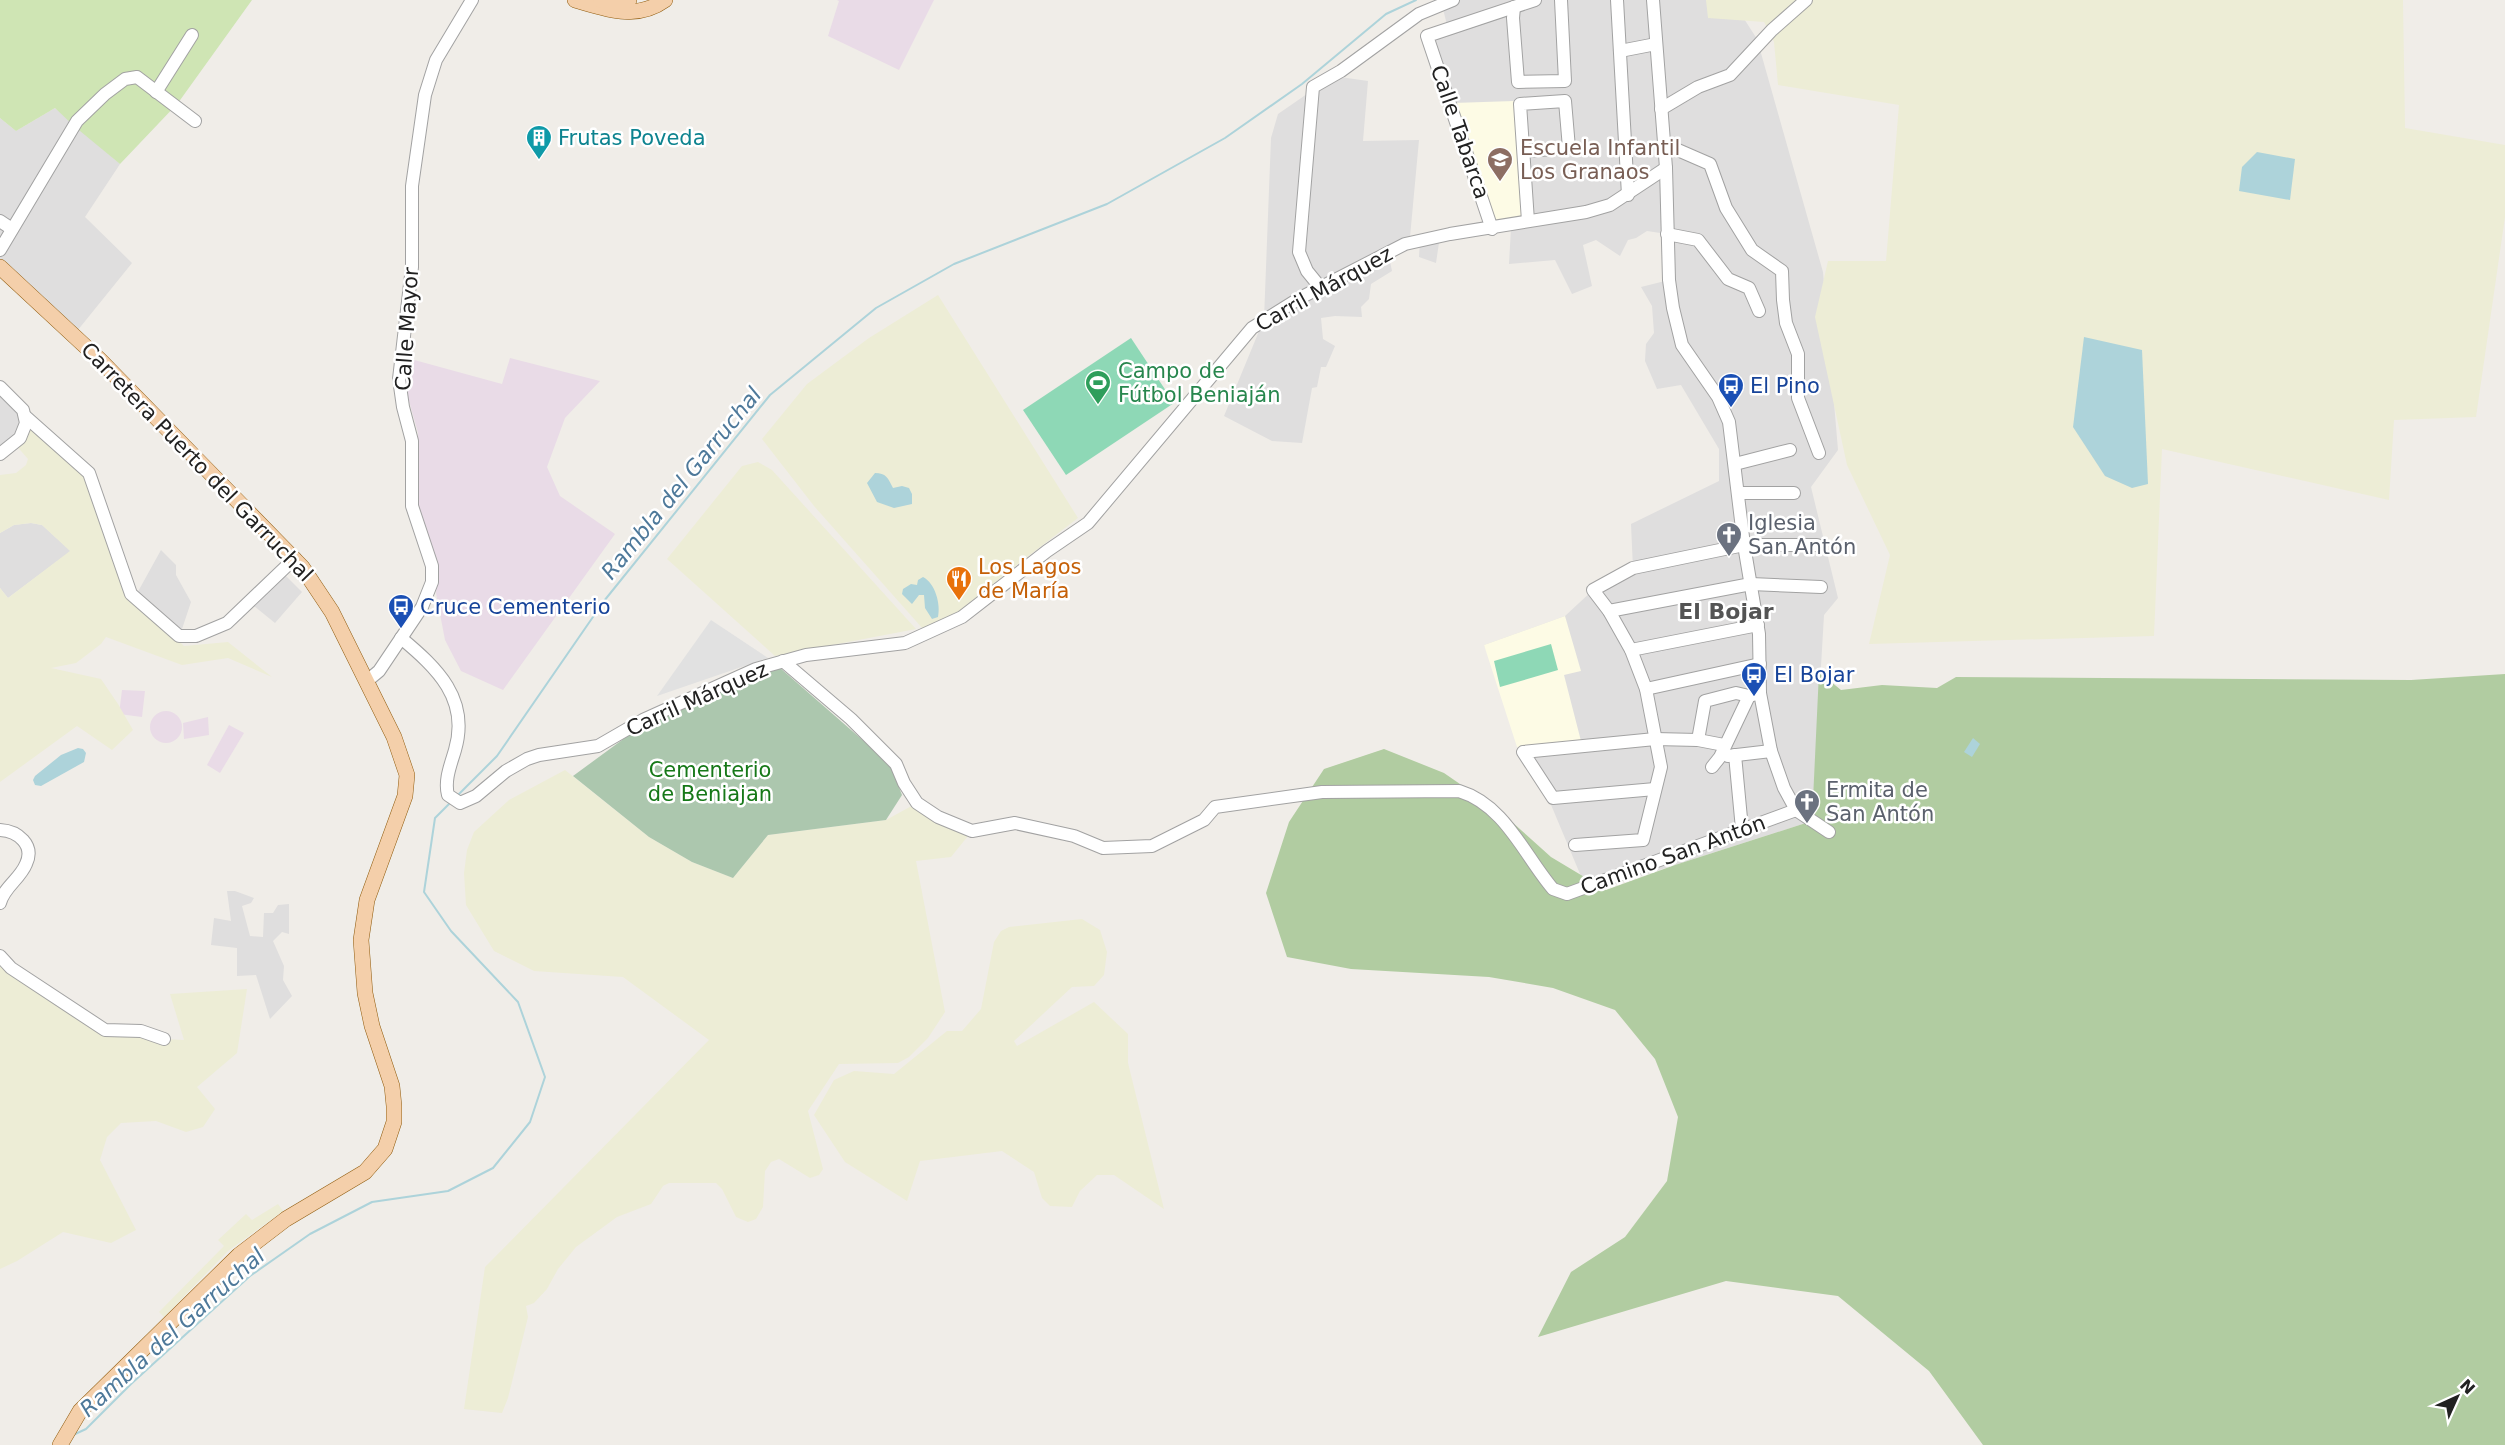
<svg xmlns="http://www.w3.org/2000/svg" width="2505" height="1445" viewBox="0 0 2505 1445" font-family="'DejaVu Sans',sans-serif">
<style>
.residential{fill:#dfdede}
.industrial{fill:#e9dbe7}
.education{fill:#fdfbe5}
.farmland{fill:#ededd6}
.grass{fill:#cfe5b4}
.forest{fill:#b1cca1}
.cemetery{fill:#acc7ae}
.pitch{fill:#8ed8b6}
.parking{fill:#e1e1e1}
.water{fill:#add3da}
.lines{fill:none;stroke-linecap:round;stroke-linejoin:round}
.stream{stroke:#add3da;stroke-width:2}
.minor-casing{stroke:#a2a2a2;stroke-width:14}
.major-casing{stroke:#905c0e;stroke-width:16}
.minor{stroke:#fff;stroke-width:12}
.major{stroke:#f4cfaa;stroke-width:15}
.labels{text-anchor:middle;stroke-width:5;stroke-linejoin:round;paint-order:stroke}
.street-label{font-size:21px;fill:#212121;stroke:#fff}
.culture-label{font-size:21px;fill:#0d838f;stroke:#fff;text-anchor:start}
.education-label{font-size:21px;fill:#785e54;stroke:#fff;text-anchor:start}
.leisure-label{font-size:21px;fill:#27864d;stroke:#fff;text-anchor:start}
.transit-label{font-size:21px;fill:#164399;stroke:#fff;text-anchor:start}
.worship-label{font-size:21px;fill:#5b616d;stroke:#fff;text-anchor:start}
.food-label{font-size:21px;fill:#c56008;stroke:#fff;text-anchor:start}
.park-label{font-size:21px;fill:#167818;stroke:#fff}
.water-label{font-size:22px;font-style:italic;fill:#4e799a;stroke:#fff}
.neighbourhood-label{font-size:22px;font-weight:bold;fill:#545454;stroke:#fff}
</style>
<rect width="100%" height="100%" fill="#f0ede8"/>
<!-- residential -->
<g class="residential">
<path d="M1454 0H1732L1757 39 1823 272 1838 450 1811 487 1838 598 1824 615 1812 821 1588 893 1484 645 1565 616 1593 590 1633 569 1631 524 1719 481V449L1681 385 1657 389 1645 361 1646 344 1654 333 1652 306 1641 287 1669 280 1667 234 1647 231 1636 238 1628 240 1620 256 1596 240 1583 245 1592 286 1572 294 1555 260 1509 264 1511 228 1440 236 1436 263 1419 257 1420 240 1388 252 1392 271 1371 284 1369 299 1361 307 1362 317 1335 316 1321 318 1323 339 1335 346 1326 367H1321L1317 387 1312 388 1302 443 1272 441 1224 416 1264 319 1271 138 1278 114 1333 76 1368 81 1363 141 1419 140 1410 237 1489 220 1424 37 1448 29 1442 5Z"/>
<path d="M55 108 120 164 85 217 132 263 69 341 0 277V118L16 131Z"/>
<path d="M0 389 26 417 20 438 0 451Z"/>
<path d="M31 523 42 525 71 551 8 598 0 588V533L14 525Z"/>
<path d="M161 550 176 565V575L191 602 181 632 135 597Z"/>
<path d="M281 571 302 592 275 623 249 602Z"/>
<path d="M227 891H235L254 898 251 903 242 906 250 936 263 937 264 913H273L278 905 289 904V934L282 932 273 941 284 966 283 980 292 996 270 1019 256 975 237 976V948L211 945 214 918 231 921Z"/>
</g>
<!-- industrial -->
<g class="industrial">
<path d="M837 0H934L899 70 828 36 839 1Z"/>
<path d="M407 358 502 384 510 358 600 381 565 418 547 467 560 496 615 534 503 690 461 671 445 640 436 593 438 563 415 500 418 433 404 383Z"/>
<path d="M122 690 145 691 142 717 119 714Z"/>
<circle cx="166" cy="727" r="16"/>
<path d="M208 717 209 735 184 739 183 723Z"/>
<path d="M229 725 244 733 220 773 207 765Z"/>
</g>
<!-- education -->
<g class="education">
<path d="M1514 101 1522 218 1492 221 1453 103Z"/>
<path d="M1565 616 1581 671 1564 675 1581 741 1517 747 1484 645Z"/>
</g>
<!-- farmland -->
<g class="farmland">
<path d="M1706 0H2403L2405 128 2505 145V217L2476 417 2394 420 2389 500 2162 449 2154 636 1869 644 1890 555 1847 465 1815 317 1828 261H1886L1899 105 1778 85 1774 42 1764 22 1708 18Z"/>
<path d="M938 295 1078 518 1018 564 957 613 923 629 814 506 762 439 807 384 869 338Z"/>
<path d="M26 423 89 473 137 602 184 646 228 642 272 677 228 658 182 665 106 637 101 644 76 663 51 668 101 679 118 704 133 730 112 750 77 726 0 782V588L8 598 70 551 42 525 31 523 14 525 0 533V475L16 473 26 465 28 459 14 443Z"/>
<path d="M758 462 772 470 916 629 775 656 667 559 742 466Z"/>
<path d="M565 770 649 837 692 862 733 878 768 835 886 820 917 803 972 831 951 857 916 861 945 1012 928 1038 909 1057 898 1063 839 1064 808 1111 823 1169 819 1175 810 1178 779 1159 771 1162 765 1171 763 1207 756 1219 748 1222 736 1217 722 1189 716 1183H669L663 1186 651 1204 617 1217 576 1247 558 1269 547 1289 534 1303 526 1306 528 1317 508 1398 502 1413 464 1409 485 1267 709 1040 623 977 534 971 494 951 466 905 464 873 467 850 474 832 509 800Z"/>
<path d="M1082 919 1100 930 1107 952 1104 975 1094 986 1072 987 1014 1041 1017 1046 1094 1002 1128 1034V1063L1164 1209 1114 1175H1097L1080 1191 1072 1207 1050 1206 1042 1198 1034 1172 1002 1151 920 1161 907 1201 845 1162 814 1115 834 1080 854 1071 894 1074 947 1031H962L981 1009 994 942 1001 931 1009 927Z"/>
<path d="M0 956 105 1030 164 1039 184 1040 170 994 247 989 237 1053 197 1087 215 1109 203 1127 186 1132 156 1121 121 1123 107 1137 100 1160 136 1230 111 1243 63 1232 17 1261 0 1269Z"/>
<path d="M278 1204 283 1211 228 1251 164 1317 159 1312 224 1246 218 1240 246 1214 252 1220Z"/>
</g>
<!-- grass -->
<path class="grass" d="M0 0H252L178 103 120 164 74 126 55 108 16 131 0 118Z"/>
<!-- forest -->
<path class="forest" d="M1819 672 1841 690 1882 685 1937 688 1956 677 2411 680 2505 674V1445H1983L1929 1371 1838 1296 1726 1281 1538 1337 1571 1272 1625 1237 1667 1181 1678 1117 1655 1059 1615 1010 1553 988 1489 977 1351 969 1287 957 1266 893 1289 822 1324 769 1384 749 1444 773 1502 813 1551 857 1606 890 1675 865 1812 821Z"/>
<!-- cemetery -->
<path class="cemetery" d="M779 667 890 764 902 795 886 820 768 835 733 878 692 862 649 837 573 776 633 732 710 695Z"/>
<!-- pitch -->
<g class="pitch">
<path d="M1131 338 1174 403 1066 475 1023 410Z"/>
<path d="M1551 644 1558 670 1500 687 1494 661Z"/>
</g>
<!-- parking -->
<path class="parking" d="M711 620 768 658 657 696Z"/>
<!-- water -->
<g class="water">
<path d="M2257 152 2295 159 2290 200 2239 191 2242 167Z"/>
<path d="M2084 337 2142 350 2148 484 2132 488 2105 476 2073 427Z"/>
<path d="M875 473C886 473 888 478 893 488L902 486 909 488 912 494V504L894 508 877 502 867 483Z"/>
<path d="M923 577C935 583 941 604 938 617L932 619 925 608 924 595H919L912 604 902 594 903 589 911 584 917 585 918 580Z"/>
<path d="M1973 738 1980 744 1972 757 1964 752Z"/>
<path d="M78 748 83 749 86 753 84 762 41 786 35 785 33 780 35 776 61 755Z"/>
</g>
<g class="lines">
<!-- stream -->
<g class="stream">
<path d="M458 795 497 756 604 601 770 395 876 308 954 264 1107 204 1225 138 1302 84 1386 14 1416 0"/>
<path d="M73 1435 86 1429 131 1384 250 1276 310 1234 372 1202 448 1191 493 1168 530 1122 545 1077 518 1002 451 931 424 892 435 818 452 801"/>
</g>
<defs>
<g id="minor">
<path d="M1617 0 1628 195"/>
<path d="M1653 0 1666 168 1669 280 1673 308 1682 345 1718 397 1729 422 1744 545 1759 634 1760 693 1771 751 1784 788 1796 810 1829 832"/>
<path d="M1514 7 1513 18 1518 82 1565 81 1561 0"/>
<path d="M1620 51 1656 44"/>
<path d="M156 92 192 35"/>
<path d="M1661 109 1698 87 1730 75 1772 30 1806 0"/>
<path d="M1664 144 1710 164 1726 208 1752 250 1782 271 1783 300 1786 323 1798 354V398L1819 453"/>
<path d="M1524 151 1569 148 1565 101 1520 104 1528 221"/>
<path d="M0 221 12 229"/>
<path d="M1492 229 1427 36 1535 0"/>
<path d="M1667 234 1698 240 1728 279 1749 288 1759 311"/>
<path d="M0 250 77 121 105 94 125 79 137 77 195 121"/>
<path d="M1320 287 1307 271 1299 252 1313 87 1341 71 1419 14 1453 0"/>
<path d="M0 387 23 410 26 423 20 438 0 454"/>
<path d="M26 417 89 473 131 594 179 636H196L227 623 295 558"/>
<path d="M1735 464 1790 450"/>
<path d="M1739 493H1794"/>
<path d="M1609 611 1751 584 1821 587"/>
<path d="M401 638C437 668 470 699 455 750 451 764 444 780 448 795L460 803 476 796 506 771 527 759 539 755 598 746 643 720 756 669 806 655 905 643 962 617 1047 551 1088 523 1252 328 1300 298 1405 244 1450 234 1586 212 1610 205 1666 168"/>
<path d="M1631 650 1758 625"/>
<path d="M783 661 851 719 896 764 904 783 917 803 938 817 972 831 1015 823 1074 836 1103 848 1152 846 1204 820 1215 807 1322 792 1459 791C1505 805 1524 855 1553 889L1567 894 1796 810"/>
<path d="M367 681 379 671 422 607 432 582V566L412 506V441L403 407 399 379 412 267V186L425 95 436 60 472 0"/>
<path d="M1646 689 1760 664"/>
<path d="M1698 740 1705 701 1736 693 1749 696 1760 693"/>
<path d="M1735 755 1742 829"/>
<path d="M1728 756 1771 751"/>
<path d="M1712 767 1720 757 1749 696"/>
<path d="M1655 789 1553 798 1523 752 1655 739 1698 740 1724 745"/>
<path d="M0 830C18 831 35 845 26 864 20 879 4 887 0 903"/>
<path d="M1575 845 1643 840 1661 767 1646 689 1631 650 1609 611 1593 590 1633 568 1744 545H1817"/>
<path d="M0 956 11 968 105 1030 141 1031 164 1039"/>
</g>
<g id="major">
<path d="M575 0C606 9 636 21 665 0"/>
<path d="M601 0H629"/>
<path d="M0 267 100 360 302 567 332 612 394 737 407 775 405 796 367 900 361 940 365 993 372 1026 392 1086 394 1106V1122L385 1149 365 1172 286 1219 239 1255 80 1411 60 1445"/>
</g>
</defs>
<!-- minor casing -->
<use href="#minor" class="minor-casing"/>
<!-- major casing -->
<use href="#major" class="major-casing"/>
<!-- minor -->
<use href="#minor" class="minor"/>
<!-- major -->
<use href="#major" class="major"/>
</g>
<!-- icons -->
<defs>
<symbol id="building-pin" viewBox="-11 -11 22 30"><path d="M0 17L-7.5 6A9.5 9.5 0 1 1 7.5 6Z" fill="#0f9aa8" stroke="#fff"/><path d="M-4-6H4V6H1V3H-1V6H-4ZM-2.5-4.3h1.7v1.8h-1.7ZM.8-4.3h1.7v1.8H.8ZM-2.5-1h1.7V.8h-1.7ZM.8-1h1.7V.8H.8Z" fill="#fff"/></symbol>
<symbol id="school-pin" viewBox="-11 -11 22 30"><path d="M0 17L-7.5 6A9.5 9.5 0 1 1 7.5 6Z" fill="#8d6e63" stroke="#fff"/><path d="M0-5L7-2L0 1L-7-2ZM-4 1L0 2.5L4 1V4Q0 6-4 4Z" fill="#fff"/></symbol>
<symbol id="stadium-pin" viewBox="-11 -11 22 30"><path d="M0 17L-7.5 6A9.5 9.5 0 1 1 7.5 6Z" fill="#2e9e5b" stroke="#fff"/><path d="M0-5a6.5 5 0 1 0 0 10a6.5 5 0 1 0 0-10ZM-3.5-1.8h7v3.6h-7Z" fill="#fff"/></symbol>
<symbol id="bus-pin" viewBox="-11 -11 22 30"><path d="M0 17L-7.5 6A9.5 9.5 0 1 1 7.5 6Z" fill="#1a4fb4" stroke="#fff"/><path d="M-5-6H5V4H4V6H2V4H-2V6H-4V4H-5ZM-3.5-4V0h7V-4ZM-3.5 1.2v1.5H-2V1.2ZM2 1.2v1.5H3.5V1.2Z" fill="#fff"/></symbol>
<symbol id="church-pin" viewBox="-11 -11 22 30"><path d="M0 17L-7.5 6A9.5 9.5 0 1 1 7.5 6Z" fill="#6b7280" stroke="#fff"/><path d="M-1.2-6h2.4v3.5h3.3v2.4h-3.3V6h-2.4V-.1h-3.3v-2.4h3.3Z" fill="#fff"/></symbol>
<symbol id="restaurant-pin" viewBox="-11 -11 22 30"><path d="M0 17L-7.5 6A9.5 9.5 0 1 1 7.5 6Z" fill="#e8710a" stroke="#fff"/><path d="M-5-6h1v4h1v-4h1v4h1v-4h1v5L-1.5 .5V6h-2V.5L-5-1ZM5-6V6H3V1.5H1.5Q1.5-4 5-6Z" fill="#fff"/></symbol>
</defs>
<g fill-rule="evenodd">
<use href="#building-pin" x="524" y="123" width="30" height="40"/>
<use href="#school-pin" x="1485" y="145" width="30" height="40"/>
<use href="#stadium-pin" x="1083" y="368" width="30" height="40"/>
<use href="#bus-pin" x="1716" y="371" width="30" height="40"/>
<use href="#church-pin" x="1714" y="520" width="30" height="40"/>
<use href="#restaurant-pin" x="944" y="564" width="30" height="40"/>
<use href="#bus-pin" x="386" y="592" width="30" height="40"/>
<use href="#bus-pin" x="1739" y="660" width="30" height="40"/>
<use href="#church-pin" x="1792" y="787" width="30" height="40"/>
</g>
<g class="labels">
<!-- street labels -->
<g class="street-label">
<text transform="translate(1460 132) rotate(71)" y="7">Calle Tabarca</text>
<text transform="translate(1324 289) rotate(-29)" y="7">Carril Márquez</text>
<text transform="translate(407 329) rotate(-86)" y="7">Calle Mayor</text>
<text transform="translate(197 462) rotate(46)" y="7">Carretera Puerto del Garruchal</text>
<text transform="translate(697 699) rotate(-24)" y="7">Carril Márquez</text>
<text transform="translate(1673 855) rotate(-20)" y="7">Camino San Antón</text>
</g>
<!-- culture labels -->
<g class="culture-label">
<text x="558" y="145">Frutas Poveda</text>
</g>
<!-- education labels -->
<g class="education-label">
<text x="1520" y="155">Escuela Infantil<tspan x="1520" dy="24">Los Granaos</tspan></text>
</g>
<!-- leisure labels -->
<g class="leisure-label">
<text x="1118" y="378">Campo de<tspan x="1118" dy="24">Fútbol Beniaján</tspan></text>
</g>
<!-- transit labels -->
<g class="transit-label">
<text x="1750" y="393">El Pino</text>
<text x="420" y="614">Cruce Cementerio</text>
<text x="1774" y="682">El Bojar</text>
</g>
<!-- worship labels -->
<g class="worship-label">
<text x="1748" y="530">Iglesia<tspan x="1748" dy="24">San Antón</tspan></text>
<text x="1826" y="797">Ermita de<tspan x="1826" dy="24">San Antón</tspan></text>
</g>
<!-- food labels -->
<g class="food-label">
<text x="978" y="574">Los Lagos<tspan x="978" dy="24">de María</tspan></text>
</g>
<!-- park labels -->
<g class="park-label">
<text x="710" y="777">Cementerio<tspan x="710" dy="24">de Beniajan</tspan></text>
</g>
<!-- water labels -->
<g class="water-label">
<text transform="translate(681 483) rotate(-51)" y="8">Rambla del Garruchal</text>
<text transform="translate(172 1332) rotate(-42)" y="8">Rambla del Garruchal</text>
</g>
<!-- neighbourhood labels -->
<g class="neighbourhood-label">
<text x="1726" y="619">El Bojar</text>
</g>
</g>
<!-- north arrow -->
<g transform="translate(2457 1397) rotate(45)" stroke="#ffffff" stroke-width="4.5" paint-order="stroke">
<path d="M0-4.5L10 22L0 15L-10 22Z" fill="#212121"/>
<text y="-9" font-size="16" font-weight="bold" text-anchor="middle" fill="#212121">N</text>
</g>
</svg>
